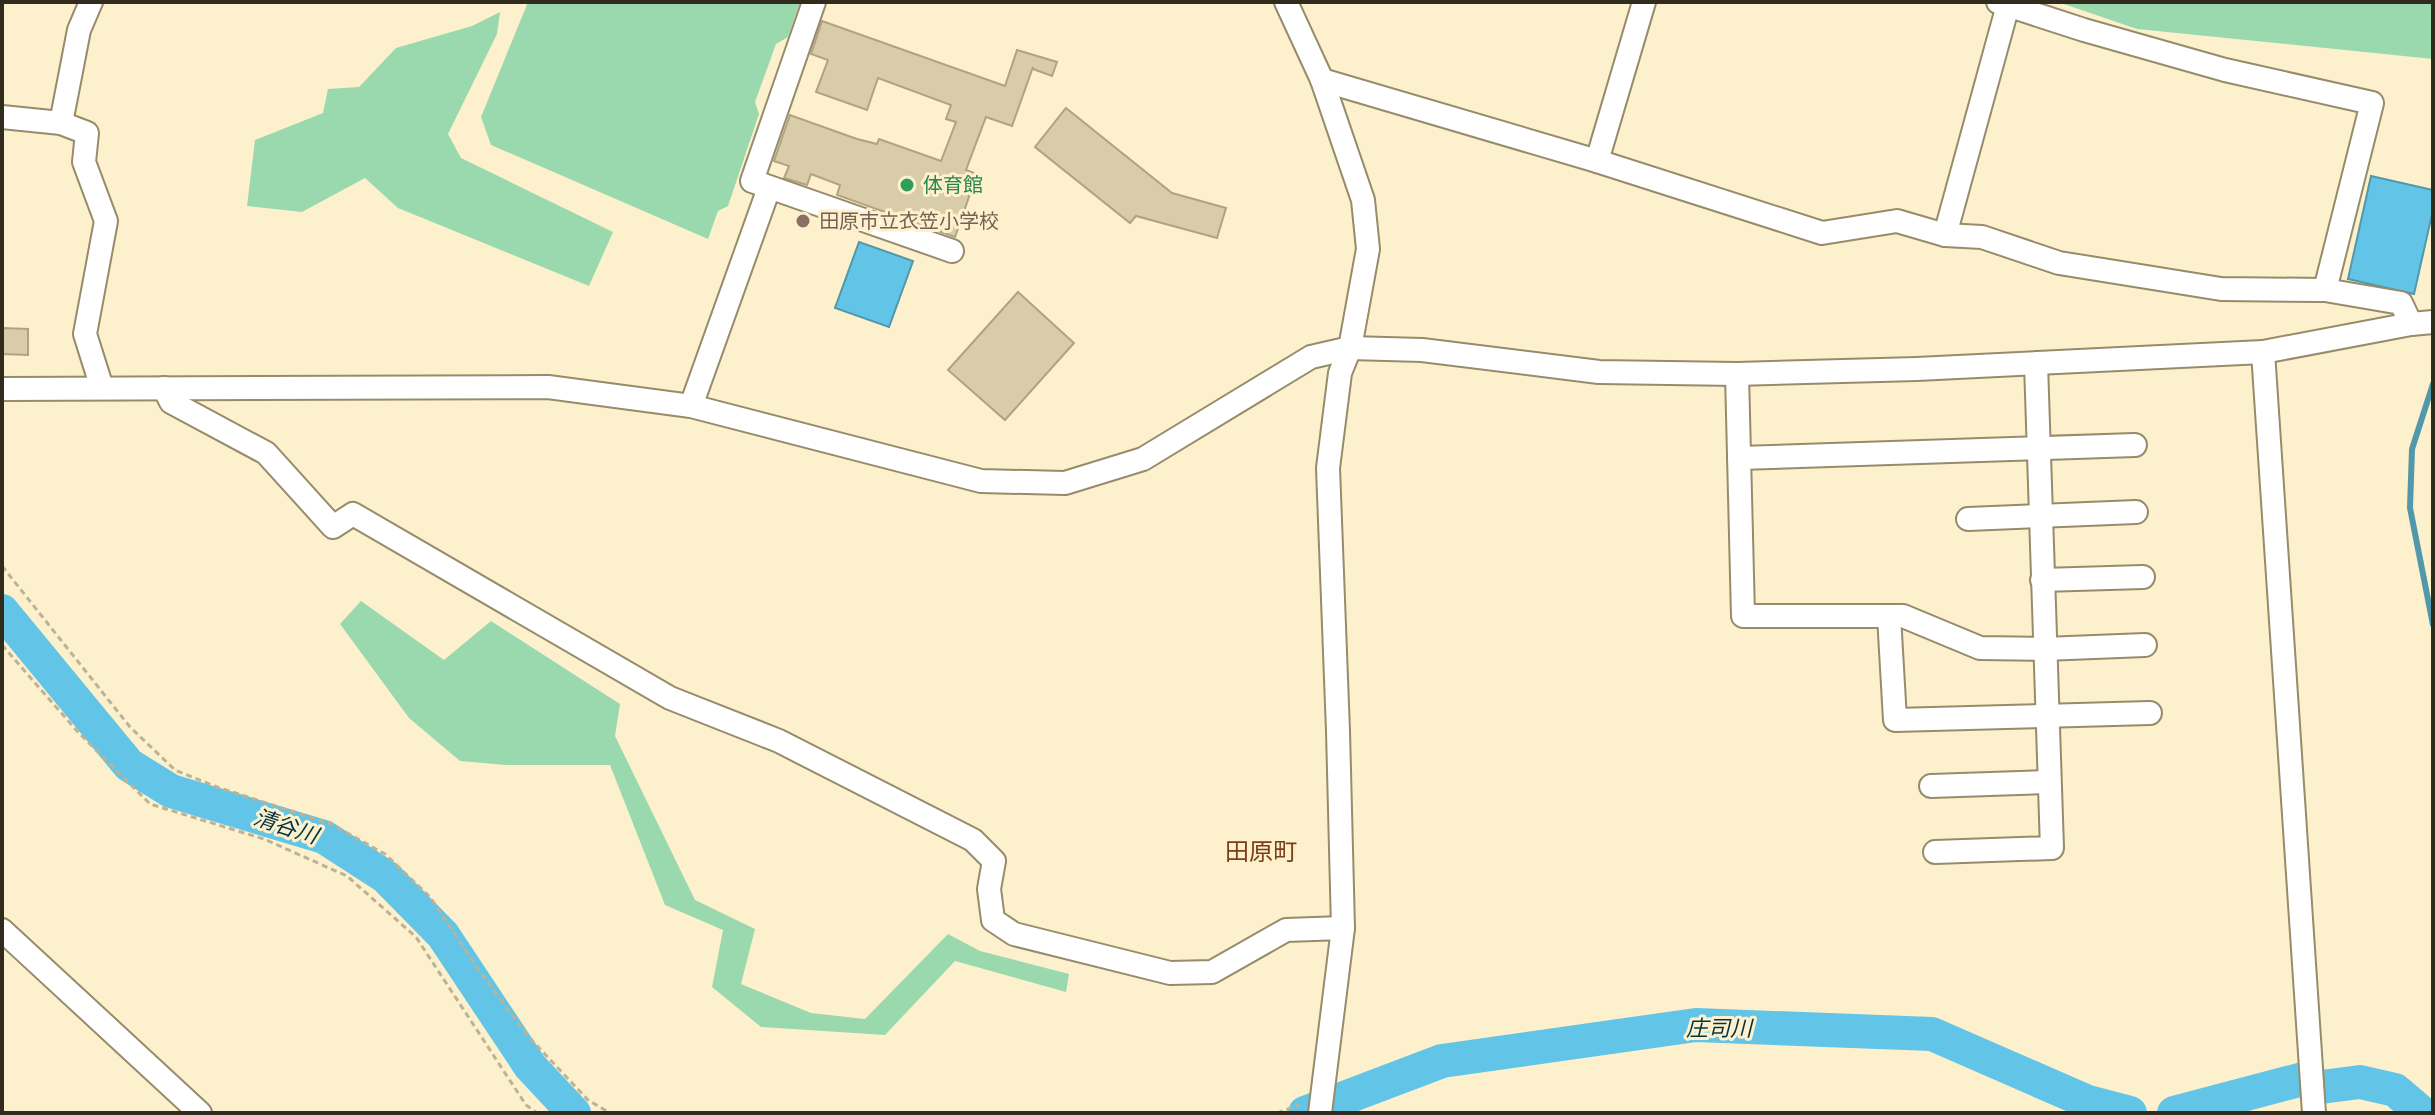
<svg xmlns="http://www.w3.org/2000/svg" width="2435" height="1115" viewBox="0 0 2435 1115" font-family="Roboto,'Noto Sans JP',sans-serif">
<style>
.green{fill:#9ad9ae}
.water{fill:#62c5e7;stroke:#5397aa;stroke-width:2}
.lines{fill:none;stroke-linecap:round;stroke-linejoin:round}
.stream{stroke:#5397aa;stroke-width:6}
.river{stroke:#62c5e7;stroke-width:34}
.building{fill:#d8cca9;stroke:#afa381;stroke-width:2}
.minor-casing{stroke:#968b6a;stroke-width:26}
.path{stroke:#bcb295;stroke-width:3;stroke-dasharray:6 4;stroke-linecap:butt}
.minor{stroke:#fff;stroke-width:22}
.leisure-dot{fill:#2e9e5b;stroke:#fdf1cd;stroke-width:3}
.education-dot{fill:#8d6e63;stroke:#fdf1cd;stroke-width:3}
.labels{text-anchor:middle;stroke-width:6;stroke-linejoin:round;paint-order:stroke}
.leisure-label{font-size:20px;fill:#27864d;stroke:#fdf1cd;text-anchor:start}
.education-label{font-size:20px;fill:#785e54;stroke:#fdf1cd;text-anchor:start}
.water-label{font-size:22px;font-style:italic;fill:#033341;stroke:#fdf1cd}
.quarter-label{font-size:24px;fill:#7c3d19;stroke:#fdf1cd}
</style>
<rect width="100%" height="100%" fill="#fdf1cd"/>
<!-- green -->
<g class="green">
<path d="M528 2H800L788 37 776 44 755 102 759 114 728 206 718 211 708 239 491 145 481 117Z"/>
<path d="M2058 2H2433V59L2137 29Z"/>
<path d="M500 12 497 34 448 134 461 158 613 232 589 286 398 208 365 178 302 212 247 206 255 140 323 113 328 89 359 87 396 48 472 26Z"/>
<path d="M361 601 444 660 491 621 620 704 615 736 695 900 755 929 741 984 811 1013 865 1019 948 934 980 951 1069 974 1066 992 955 961 885 1035 761 1027 712 987 723 930 665 905 610 765H506L460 761 409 718 340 624Z"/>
</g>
<!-- water -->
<g class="water">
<path d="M2371 176 2433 190V210L2414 294 2348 279Z"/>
<path d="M859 242 913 261 889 327 835 308Z"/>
</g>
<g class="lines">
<!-- stream -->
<path class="stream" d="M2433 384 2412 449 2410 508 2433 625"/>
<!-- river -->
<g class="river">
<path d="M2 611 129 765 171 791 324 837 386 877 443 935 530 1066 574 1113"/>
<path d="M1305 1113 1442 1061 1696 1025 1932 1034 2088 1102 2130 1113"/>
<path d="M2174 1113 2303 1079 2321 1087 2360 1082 2395 1090 2422 1113"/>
</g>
</g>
<!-- building -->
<g class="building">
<path d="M822 21 1005 86 1017 50 1057 62 1052 76 1033 69V67L1012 126 986 117 966 170 977 174 955 237 837 195 840 185 811 174 807 185 784 178 789 166 774 161 790 115 857 139 877 144 879 139 941 161 956 122 946 119 951 105 878 78 867 110 816 92 828 60 811 54Z"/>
<path d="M1066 108 1172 193 1226 208 1217 238 1136 216 1130 223 1035 147Z"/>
<path d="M1018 292 1074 343 1005 420 948 370Z"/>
<path d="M2 328 28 329V355L2 354Z"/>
</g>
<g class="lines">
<defs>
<g id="minor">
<path d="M814 2 752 181 952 251"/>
<path d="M1286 2 1322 80 1363 200 1368 249 1350 348 1340 373 1328 468 1338 731 1343 928 1320 1113"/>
<path d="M1998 2 2084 30 2225 70 2372 103 2325 290"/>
<path d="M1322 80 1597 161 1822 233 1897 221 1945 235 1982 237 2059 263 2221 289 2325 290 2401 303 2411 324"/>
<path d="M2 117 61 123 87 133 84 162 106 221 85 334 102 388"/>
<path d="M61 123 79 30 91 2"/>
<path d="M1597 161 1644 2"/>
<path d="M1945 235 2008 5"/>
<path d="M2263 352 2314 1113"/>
<path d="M1737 374 1743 616H1903L1980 648 2044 649 2145 645"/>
<path d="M164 388 171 402 266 453 333 527 353 514 670 698 779 741 973 840 994 861 989 889 993 920 1014 934 1170 973 1212 972 1286 930 1343 928"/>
<path d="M2 389 548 387 691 406 981 481 1065 483 1143 459 1311 357 1350 348 1422 350 1599 372 1737 374 1917 369 2263 352 2411 324 2433 322"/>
<path d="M691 406 769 188"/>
<path d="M1739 458 2135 445"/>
<path d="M1968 519 2136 512"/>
<path d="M2042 580 2143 577"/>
<path d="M1889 616 1895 720 2150 713"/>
<path d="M1931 786 2049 782"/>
<path d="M1935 852 2052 848 2036 364"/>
<path d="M2 930 200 1113"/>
</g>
</defs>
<!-- minor casing -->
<use href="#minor" class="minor-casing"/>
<!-- path -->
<g class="path">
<path d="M2 566 130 727 175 770 217 787 331 824 385 854 430 897 478 969 526 1034 588 1100 610 1113"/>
<path d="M2 645 77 731 150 804 264 839 347 876 416 937 526 1105 537 1113"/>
<path d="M1277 1113 1299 1105"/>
</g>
<!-- minor -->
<use href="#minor" class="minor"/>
</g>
<!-- markers -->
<circle class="leisure-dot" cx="907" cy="185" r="8"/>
<circle class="education-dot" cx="803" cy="221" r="8"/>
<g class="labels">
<!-- leisure labels -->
<g class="leisure-label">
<text x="923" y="192">体育館</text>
</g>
<!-- education labels -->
<g class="education-label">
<text x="819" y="228">田原市立衣笠小学校</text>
</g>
<!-- water labels -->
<g class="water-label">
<text transform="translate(286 826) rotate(18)" y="8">清谷川</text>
<text x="1719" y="1036">庄司川</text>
</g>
<!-- quarter labels -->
<g class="quarter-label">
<text x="1261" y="860">田原町</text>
</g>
</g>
<!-- border -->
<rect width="2435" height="1115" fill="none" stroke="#302b1d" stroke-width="8"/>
</svg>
